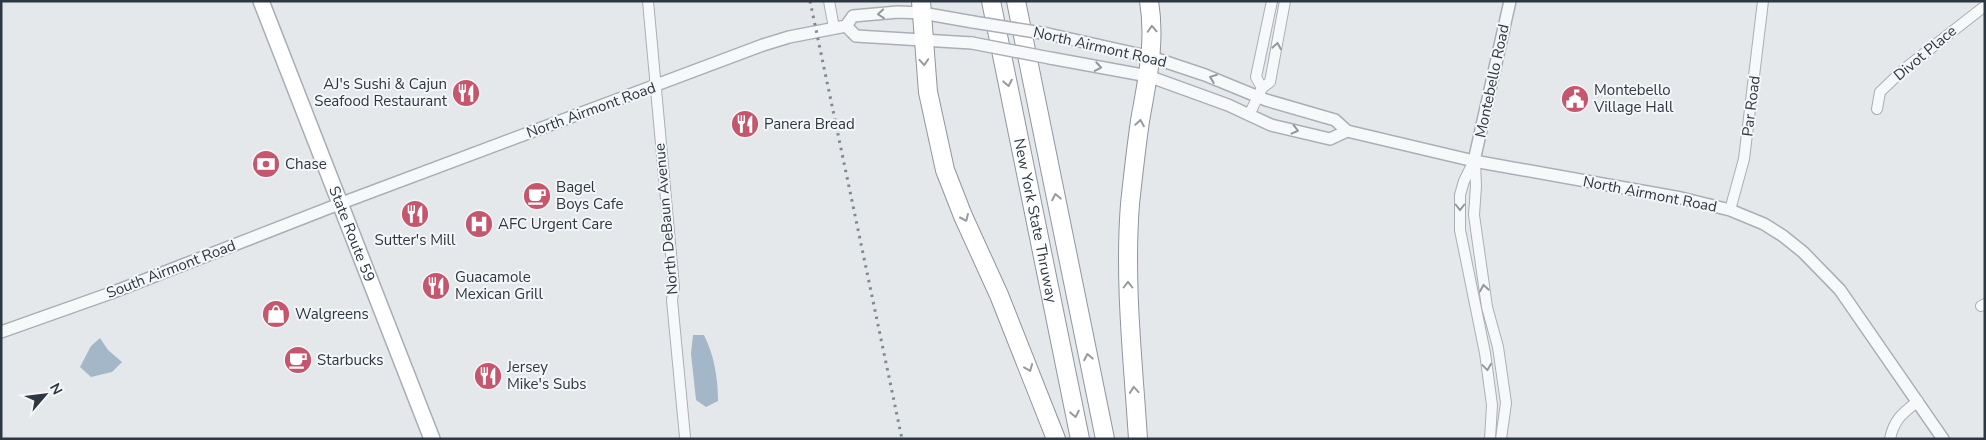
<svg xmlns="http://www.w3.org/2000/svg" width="1986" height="440" viewBox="0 0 1986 440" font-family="'Nunito Sans',sans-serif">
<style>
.water{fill:#a3b7c8}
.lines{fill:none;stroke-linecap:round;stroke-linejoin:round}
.minor-casing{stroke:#aaafb5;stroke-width:12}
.tertiary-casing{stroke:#aaafb5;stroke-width:14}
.primary-casing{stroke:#a5adb6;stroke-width:18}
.motorway-casing{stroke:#8d96a1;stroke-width:20}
.minor{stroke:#f7f8fa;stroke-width:10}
.tertiary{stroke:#f7f8fa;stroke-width:11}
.primary{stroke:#fff;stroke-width:15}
.motorway{stroke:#fff;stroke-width:18}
.rail{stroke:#7f8893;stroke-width:3;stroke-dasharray:2.5 5;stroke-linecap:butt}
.tertiary-bridge-casing{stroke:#aaafb5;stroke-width:14;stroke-linecap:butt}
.tertiary-bridge{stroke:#f7f8fa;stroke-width:11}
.oneway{stroke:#92989e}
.oneway2{stroke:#969ba0}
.labels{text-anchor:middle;stroke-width:4;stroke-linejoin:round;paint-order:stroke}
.street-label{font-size:15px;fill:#2d3742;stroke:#f4f6f8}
.poi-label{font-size:15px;fill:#2d3742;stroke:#f4f6f8;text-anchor:start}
</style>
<rect width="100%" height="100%" fill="#e5e8eb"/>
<!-- water -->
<g class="water">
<path d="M693 335H704C714 355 718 378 718 401L706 407 696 400 691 354Z"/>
<path d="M100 338 108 350 122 362 112 372 91 377 80 367 91 346Z"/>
</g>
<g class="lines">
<defs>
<g id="minor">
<path d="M648 1 674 287 672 300 685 437"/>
<path d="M829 1 834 28"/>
<path d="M1262 88 1256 77 1272 1"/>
<path d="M1877 109 1880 92 1903 70 1985 6"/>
<path d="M1249 115 1262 88 1270 82 1285 1"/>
<path d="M1474 161 1464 181 1460 195V230L1485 353 1492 405 1490 439"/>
<path d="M1475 162 1476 186 1474 215 1487 307 1498 347 1506 403 1501 439"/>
<path d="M1730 210 1744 159 1763 1"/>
<path d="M1981 306 1985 304"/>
<path d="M1890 439C1894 419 1903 413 1918 401"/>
</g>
<g id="tertiary">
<path d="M846 26 856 36 972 43"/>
<path d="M1048 34 1151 57 1205 75 1266 100 1335 120 1347 131 1474 161 1681 198 1730 210 1764 224 1783 236 1803 252 1840 290 1943 439"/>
<path d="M1050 58 1148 76 1228 105 1271 125 1330 139 1347 131"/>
<path d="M1474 161 1510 1"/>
<path d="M1 332 111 293 339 204 763 45 789 37 846 26 853 16 898 12 922 13 973 22"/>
</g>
<g id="primary">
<path id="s1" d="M261 1 432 439"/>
</g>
<g id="motorway">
<path d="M921 1 928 92 945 170 963 216 999 295 1056 439"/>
<path id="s2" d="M991 1 1080 439"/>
<path d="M1016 1 1105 439"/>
<path d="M1138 439C1133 360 1124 283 1130 204 1133 176 1136 149 1140 121 1147 80 1156 43 1149 1"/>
</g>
</defs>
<!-- minor casing -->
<use href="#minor" class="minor-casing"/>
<!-- tertiary casing -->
<use href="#tertiary" class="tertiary-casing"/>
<!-- primary casing -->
<use href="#primary" class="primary-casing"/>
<!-- motorway casing -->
<use href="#motorway" class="motorway-casing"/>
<!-- minor -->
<use href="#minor" class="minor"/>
<!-- tertiary -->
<use href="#tertiary" class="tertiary"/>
<!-- primary -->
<use href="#primary" class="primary"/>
<!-- motorway -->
<use href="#motorway" class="motorway"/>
<!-- rail -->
<path class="rail" d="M810 1 902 439"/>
<defs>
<g id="tertiary-bridge">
<path d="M973 22 1048 34"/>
<path d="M972 43 1050 58"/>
</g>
</defs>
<!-- tertiary-bridge casing -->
<use href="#tertiary-bridge" class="tertiary-bridge-casing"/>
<!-- tertiary-bridge -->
<use href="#tertiary-bridge" class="tertiary-bridge"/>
</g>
<!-- one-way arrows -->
<defs><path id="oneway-chevron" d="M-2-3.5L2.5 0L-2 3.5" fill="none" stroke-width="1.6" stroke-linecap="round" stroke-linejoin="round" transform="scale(1.25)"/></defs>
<g class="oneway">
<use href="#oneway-chevron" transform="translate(881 14) rotate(175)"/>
<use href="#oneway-chevron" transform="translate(1277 46) rotate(-80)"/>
<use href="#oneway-chevron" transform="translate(1098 67) rotate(10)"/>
<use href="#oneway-chevron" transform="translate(1213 78) rotate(-159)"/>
<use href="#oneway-chevron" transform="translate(1295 130) rotate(14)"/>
<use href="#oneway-chevron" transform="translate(1460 207) rotate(90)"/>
<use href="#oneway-chevron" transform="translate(1484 288) rotate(-99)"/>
<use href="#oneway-chevron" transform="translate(1487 367) rotate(82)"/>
</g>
<g class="oneway2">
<use href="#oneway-chevron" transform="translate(1152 29) rotate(-93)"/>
<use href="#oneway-chevron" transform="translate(924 62) rotate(86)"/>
<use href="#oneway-chevron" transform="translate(1008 83) rotate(79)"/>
<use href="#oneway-chevron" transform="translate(1140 123) rotate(-81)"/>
<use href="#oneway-chevron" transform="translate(1056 197) rotate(-101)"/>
<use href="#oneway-chevron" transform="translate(965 218) rotate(66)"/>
<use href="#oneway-chevron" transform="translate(1128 285) rotate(-90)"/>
<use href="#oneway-chevron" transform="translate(1088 357) rotate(-101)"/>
<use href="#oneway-chevron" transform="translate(1029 368) rotate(68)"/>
<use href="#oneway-chevron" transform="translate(1134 390) rotate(-95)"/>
<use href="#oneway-chevron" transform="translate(1075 414) rotate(79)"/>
</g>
<!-- icons -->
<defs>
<symbol id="restaurant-disc" viewBox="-11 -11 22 22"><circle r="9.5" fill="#c4566e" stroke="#f4f6f8"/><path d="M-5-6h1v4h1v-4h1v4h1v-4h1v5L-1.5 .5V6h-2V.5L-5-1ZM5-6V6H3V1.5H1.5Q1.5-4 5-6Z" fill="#fff"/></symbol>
<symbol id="civic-disc" viewBox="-11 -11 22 22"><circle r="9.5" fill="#c4566e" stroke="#f4f6f8"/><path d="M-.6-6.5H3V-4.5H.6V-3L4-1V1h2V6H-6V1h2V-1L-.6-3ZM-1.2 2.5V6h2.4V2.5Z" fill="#fff"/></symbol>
<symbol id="bank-disc" viewBox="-11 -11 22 22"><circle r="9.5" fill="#c4566e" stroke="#f4f6f8"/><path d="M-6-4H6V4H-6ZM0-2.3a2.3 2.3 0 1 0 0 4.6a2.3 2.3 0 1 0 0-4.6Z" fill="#fff"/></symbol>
<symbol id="cafe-disc" viewBox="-11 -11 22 22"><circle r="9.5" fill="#c4566e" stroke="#f4f6f8"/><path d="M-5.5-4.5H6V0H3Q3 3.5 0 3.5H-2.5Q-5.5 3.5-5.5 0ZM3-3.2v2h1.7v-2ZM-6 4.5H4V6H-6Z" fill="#fff"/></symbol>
<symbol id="hospital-disc" viewBox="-11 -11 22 22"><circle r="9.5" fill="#c4566e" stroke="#f4f6f8"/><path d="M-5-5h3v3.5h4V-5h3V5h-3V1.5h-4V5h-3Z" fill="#fff"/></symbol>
<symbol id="shop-disc" viewBox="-11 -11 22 22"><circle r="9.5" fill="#c4566e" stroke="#f4f6f8"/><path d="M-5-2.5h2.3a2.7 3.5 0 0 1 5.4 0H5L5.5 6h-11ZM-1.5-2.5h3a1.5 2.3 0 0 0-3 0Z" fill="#fff"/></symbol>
</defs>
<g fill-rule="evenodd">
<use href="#restaurant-disc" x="450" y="77" width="32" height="32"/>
<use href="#civic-disc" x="1559" y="83" width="32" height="32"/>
<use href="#restaurant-disc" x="729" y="108" width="32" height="32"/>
<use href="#bank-disc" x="250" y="148" width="32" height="32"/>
<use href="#cafe-disc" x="521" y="180" width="32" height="32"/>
<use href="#restaurant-disc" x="399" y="198" width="32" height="32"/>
<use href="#hospital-disc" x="463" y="208" width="32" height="32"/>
<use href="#restaurant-disc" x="420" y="270" width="32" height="32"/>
<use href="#shop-disc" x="260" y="298" width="32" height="32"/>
<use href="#cafe-disc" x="282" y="344" width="32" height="32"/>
<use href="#restaurant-disc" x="472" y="360" width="32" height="32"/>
</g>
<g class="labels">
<!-- street labels -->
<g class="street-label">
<text transform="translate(1100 47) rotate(13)" y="5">North Airmont Road</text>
<text transform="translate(1925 53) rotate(-40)" y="5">Divot Place</text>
<text transform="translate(1492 81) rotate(-78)" y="5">Montebello Road</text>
<text transform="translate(1751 106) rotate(-83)" y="5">Par Road</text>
<text transform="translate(591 110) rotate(-20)" y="5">North Airmont Road</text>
<text transform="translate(1650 194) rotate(11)" y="5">North Airmont Road</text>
<text transform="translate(666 219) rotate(-95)" y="5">North DeBaun Avenue</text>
<text dy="5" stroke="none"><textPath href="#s2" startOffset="224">New York State Thruway</textPath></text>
<text dy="5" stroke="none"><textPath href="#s1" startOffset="250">State Route 59</textPath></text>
<text transform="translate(171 269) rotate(-21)" y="5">South Airmont Road</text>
</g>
<!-- poi labels -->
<g class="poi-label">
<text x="447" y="89" text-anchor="end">AJ's Sushi &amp; Cajun<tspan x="447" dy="17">Seafood Restaurant</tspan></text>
<text x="1594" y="95">Montebello<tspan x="1594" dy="17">Village Hall</tspan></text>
<text x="764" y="129">Panera Bread</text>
<text x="285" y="169">Chase</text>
<text x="556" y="192">Bagel<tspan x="556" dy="17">Boys Cafe</tspan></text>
<text x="498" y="229">AFC Urgent Care</text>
<text x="415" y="245" text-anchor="middle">Sutter's Mill</text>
<text x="455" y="282">Guacamole<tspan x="455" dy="17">Mexican Grill</tspan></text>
<text x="295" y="319">Walgreens</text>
<text x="317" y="365">Starbucks</text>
<text x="507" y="372">Jersey<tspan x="507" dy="17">Mike's Subs</tspan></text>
</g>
</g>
<!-- border -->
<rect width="1986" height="440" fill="none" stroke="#2d3742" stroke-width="5"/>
<!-- north arrow -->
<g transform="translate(45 395) rotate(62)" stroke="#f4f6f8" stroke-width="4" paint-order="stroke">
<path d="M0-4L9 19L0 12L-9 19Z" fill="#2d3742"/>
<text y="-8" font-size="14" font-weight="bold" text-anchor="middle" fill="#2d3742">N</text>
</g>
</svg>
